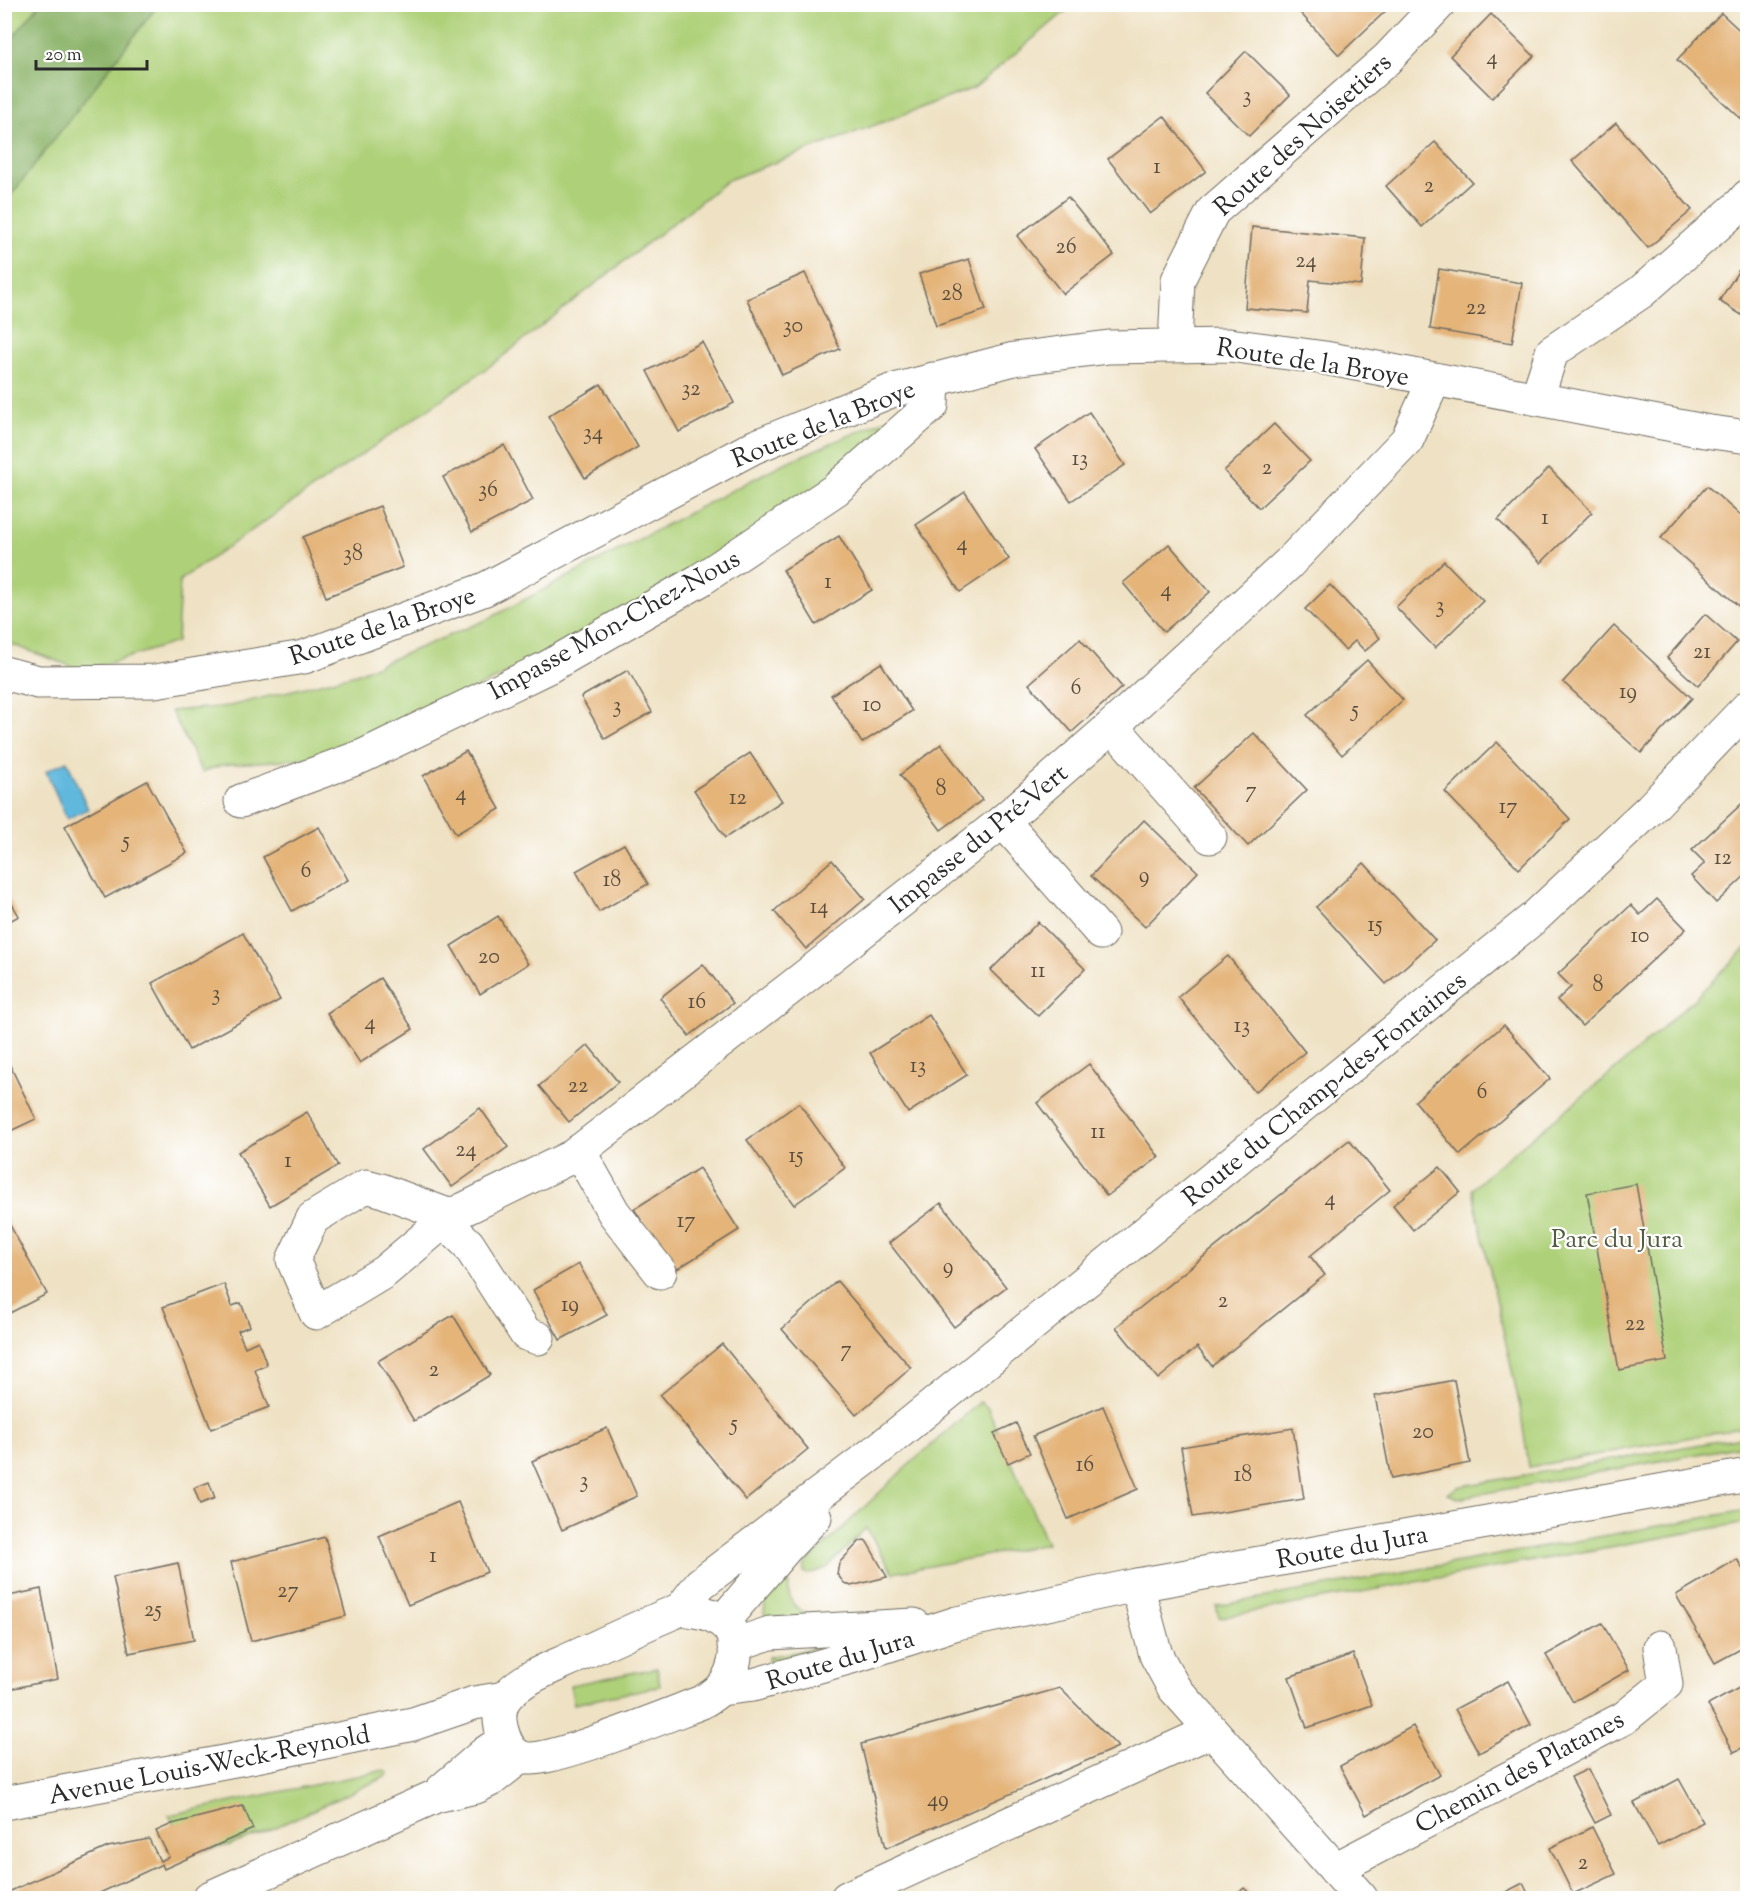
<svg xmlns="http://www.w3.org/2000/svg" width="1752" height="1903" viewBox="0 0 1752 1903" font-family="'Sorts Mill Goudy',serif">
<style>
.green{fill:#aed078;stroke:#6c7e52;stroke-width:1.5}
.forest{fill:#8ab268;stroke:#5a6e4a;stroke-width:1.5}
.water{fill:#60b8dd;stroke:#467284;stroke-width:1.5}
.building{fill:#e4b479}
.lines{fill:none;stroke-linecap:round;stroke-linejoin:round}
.minor-casing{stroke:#706b61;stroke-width:35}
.major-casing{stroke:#706b61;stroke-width:35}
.minor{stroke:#fff;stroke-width:33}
.major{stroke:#fff;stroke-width:33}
.labels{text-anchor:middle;stroke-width:4.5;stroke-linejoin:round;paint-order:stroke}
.number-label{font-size:22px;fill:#594d3e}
.street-label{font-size:26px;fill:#2b2b2b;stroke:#fff}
.park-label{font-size:26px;fill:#525d42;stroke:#fff}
</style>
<rect width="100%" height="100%" fill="#fff"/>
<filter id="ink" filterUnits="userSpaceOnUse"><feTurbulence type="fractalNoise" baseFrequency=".0167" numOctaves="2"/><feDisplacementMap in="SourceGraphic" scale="12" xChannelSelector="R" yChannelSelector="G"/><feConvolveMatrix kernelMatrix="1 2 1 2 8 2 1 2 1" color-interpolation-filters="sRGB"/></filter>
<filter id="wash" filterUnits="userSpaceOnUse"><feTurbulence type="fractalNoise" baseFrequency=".008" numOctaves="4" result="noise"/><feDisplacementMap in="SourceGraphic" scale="24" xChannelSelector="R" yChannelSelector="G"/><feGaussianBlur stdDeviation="1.35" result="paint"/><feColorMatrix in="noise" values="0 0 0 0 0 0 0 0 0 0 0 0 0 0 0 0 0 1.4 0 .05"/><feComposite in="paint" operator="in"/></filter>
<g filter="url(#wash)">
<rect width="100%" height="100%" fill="#efe2c4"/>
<!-- green -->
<g class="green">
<path d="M4 5H1073L974 88 728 180 493 364 180 580 177 642 84 671 5 642Z"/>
<path d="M885 420 892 422 828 480 696 569 542 657 344 751 300 759 222 765 202 772 171 711 230 706 356 674 484 621 780 465Z"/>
<path d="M1747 947V1427L1529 1467 1520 1407 1472 1189 1492 1170 1622 1064 1693 1000Z"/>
<path d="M980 1402 988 1408 1047 1544 893 1573 866 1528 827 1568 808 1574 804 1572 805 1564 902 1471Z"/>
<path d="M1747 1436V1445L1458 1498 1448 1494 1457 1487Z"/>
<path d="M1747 1510V1522L1219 1618 1216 1606Z"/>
<path d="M790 1567C786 1597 788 1610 820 1618H770L764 1614C764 1594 778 1581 790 1567Z"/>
<path d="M838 1643 840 1652 769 1666 768 1657Z"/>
<path d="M657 1668 660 1686 574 1704 570 1685Z"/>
<path d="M385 1770 388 1773 387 1776 261 1834 230 1845 189 1854 169 1815Z"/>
</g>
<!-- forest -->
<path class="forest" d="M39 5H158L5 203V47Z"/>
<!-- water -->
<path class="water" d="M67 761 88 809 67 819 46 771Z"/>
<g id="blocks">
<!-- building -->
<g class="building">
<path d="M1292 4H1393L1339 55Z"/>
<path d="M1721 13 1748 38V125L1677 60Z"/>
<path d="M1491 14 1534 56 1492 98 1450 56Z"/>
<path d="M1246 51 1290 95 1249 136 1205 93Z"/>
<path d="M1164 116 1206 171 1150 214 1108 159Z"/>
<path d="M1616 123 1692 210 1648 248 1572 161Z"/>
<path d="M1435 142 1472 182 1422 227 1386 186Z"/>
<path d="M1068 197 1114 255 1063 294 1017 236Z"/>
<path d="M1252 227 1365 238 1361 285 1310 280 1307 313 1245 308Z"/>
<path d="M1748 256V319L1719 301Z"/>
<path d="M969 259 986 310 936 326 919 274Z"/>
<path d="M1439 269 1522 283 1512 343 1430 329Z"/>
<path d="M805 273 840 349 782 375 747 299Z"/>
<path d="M702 342 734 403 679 432 647 371Z"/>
<path d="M601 384 638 447 585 478 548 416Z"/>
<path d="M1089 412 1125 465 1071 501 1035 449Z"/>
<path d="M1274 424 1310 461 1259 508 1224 471Z"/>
<path d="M504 445 533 500 472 532 443 477Z"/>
<path d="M1549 468 1592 512 1541 563 1498 520Z"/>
<path d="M1707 486 1748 522V614L1661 538Z"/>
<path d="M965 492 1009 559 960 592 916 525Z"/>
<path d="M380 506 403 567 326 597 303 537Z"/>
<path d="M839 536 872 590 816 625 783 570Z"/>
<path d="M1169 544 1210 592 1164 632 1123 583Z"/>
<path d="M1444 561 1483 601 1435 648 1396 607Z"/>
<path d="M1330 585 1380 638 1365 651 1355 641 1345 650 1305 609Z"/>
<path d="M1705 614 1737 642 1698 686 1667 658Z"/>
<path d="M1614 626 1692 698 1641 753 1563 682Z"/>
<path d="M1080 639 1122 687 1072 732 1029 684Z"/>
<path d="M1367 660 1403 700 1342 755 1307 715Z"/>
<path d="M881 663 912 711 862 743 831 695Z"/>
<path d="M628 670 652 712 605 739 581 697Z"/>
<path d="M1254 733 1307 790 1248 846 1194 788Z"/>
<path d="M1497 742 1570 819 1519 869 1445 792Z"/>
<path d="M941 744 982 800 941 830 900 775Z"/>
<path d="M466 751 500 809 456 834 423 776Z"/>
<path d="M750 753 782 801 725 838 694 790Z"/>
<path d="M147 781 187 853 105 898 65 826Z"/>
<path d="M1748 798V873L1716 903 1691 876 1705 863 1692 850Z"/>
<path d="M1144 820 1198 872 1145 927 1091 876Z"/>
<path d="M319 827 348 880 292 911 263 857Z"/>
<path d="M624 844 648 884 599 912 576 871Z"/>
<path d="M832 860 865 899 806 949 774 911Z"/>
<path d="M1364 863 1435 940 1386 984 1316 907Z"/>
<path d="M4 890 19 916 4 924Z"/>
<path d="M1657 899 1686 929 1582 1026 1557 1000 1571 987 1558 974 1631 905 1640 915Z"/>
<path d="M498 916 528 964 480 994 451 946Z"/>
<path d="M1038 922 1085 969 1038 1016 991 970Z"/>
<path d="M243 933 280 1000 189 1050 152 983Z"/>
<path d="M1228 956 1305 1052 1255 1092 1178 997Z"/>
<path d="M703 964 733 1003 689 1036 660 998Z"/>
<path d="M380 978 413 1029 360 1063 327 1013Z"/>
<path d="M929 1015 967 1075 908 1113 870 1053Z"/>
<path d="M1504 1025 1550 1079 1460 1155 1415 1101Z"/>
<path d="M588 1045 618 1082 569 1122 539 1086Z"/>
<path d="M4 1053 36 1119 4 1134Z"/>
<path d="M1089 1064 1159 1157 1107 1196 1037 1103Z"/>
<path d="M799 1103 845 1168 794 1205 747 1140Z"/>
<path d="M480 1108 508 1147 452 1187 424 1149Z"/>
<path d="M307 1112 338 1166 270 1206 238 1152Z"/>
<path d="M1349 1140 1390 1190 1310 1256 1325 1275 1212 1366 1197 1347 1158 1379 1116 1327Z"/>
<path d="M1440 1167 1460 1192 1413 1230 1393 1205Z"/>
<path d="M699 1168 739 1230 674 1271 634 1209Z"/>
<path d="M1636 1184 1667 1361 1619 1370 1587 1193Z"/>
<path d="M941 1203 1006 1287 954 1327 889 1243Z"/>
<path d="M4 1214 47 1294 4 1316Z"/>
<path d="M579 1264 607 1315 560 1340 533 1290Z"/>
<path d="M837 1281 911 1368 856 1415 782 1329Z"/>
<path d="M224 1284 232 1306 241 1303 250 1326 238 1331 245 1347 258 1341 267 1365 255 1370 269 1407 211 1429 163 1307Z"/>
<path d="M453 1315 490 1375 414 1421 378 1361Z"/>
<path d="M722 1344 808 1449 746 1500 660 1395Z"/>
<path d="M1454 1380 1470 1463 1391 1479 1375 1396Z"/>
<path d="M1103 1406 1138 1489 1068 1519 1033 1436Z"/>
<path d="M1016 1423 1030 1453 1008 1463 994 1433Z"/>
<path d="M607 1428 637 1496 562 1530 532 1461Z"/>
<path d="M1293 1428 1304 1499 1193 1517 1181 1447Z"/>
<path d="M209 1482 215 1498 200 1504 194 1488Z"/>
<path d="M458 1502 487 1572 408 1605 379 1536Z"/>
<path d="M325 1537 346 1616 251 1641 231 1562Z"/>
<path d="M865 1540 867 1542 887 1577 851 1586 844 1583 837 1574 839 1563 860 1541Z"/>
<path d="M1737 1559 1748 1578V1645L1715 1663 1676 1595Z"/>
<path d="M178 1563 194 1640 129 1653 113 1577Z"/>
<path d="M41 1589 58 1679 4 1690V1597Z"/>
<path d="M1602 1623 1629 1670 1573 1702 1546 1655Z"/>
<path d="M1353 1654 1372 1705 1307 1728 1289 1677Z"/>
<path d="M1508 1681 1531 1725 1479 1753 1455 1709Z"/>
<path d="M1748 1683V1745L1734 1752 1708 1705Z"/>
<path d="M1060 1688 1118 1747 886 1848 861 1744Z"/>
<path d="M1413 1726 1440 1775 1366 1815 1340 1766Z"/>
<path d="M1588 1769 1611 1815 1595 1823 1571 1777Z"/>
<path d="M1679 1779 1703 1822 1658 1846 1634 1803Z"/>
<path d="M243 1806 253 1829 164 1869 162 1864 89 1898H4V1894L108 1847 149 1839 160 1861 169 1857 156 1831 172 1824Z"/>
<path d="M1592 1827 1616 1874 1573 1894 1550 1848Z"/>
<path d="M1523 1883 1530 1898H1494Z"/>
<path d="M1244 1888 1255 1898H1233Z"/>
</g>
</g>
</g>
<g filter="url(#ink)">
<use href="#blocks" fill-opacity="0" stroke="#706b61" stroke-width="1.5"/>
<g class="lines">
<defs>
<g id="minor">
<path d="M1175 345 1178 280 1213 211 1387 59 1439 4"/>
<path d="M1537 398 1552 352 1641 292 1740 205 1748 196"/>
<path d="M4 673 38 682 155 681 304 657 485 589 754 447 891 391 1014 359 1109 347 1229 345 1325 358 1704 431 1748 437"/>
<path d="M1112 726 1210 837"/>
<path d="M241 801 363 756 548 667 700 580 835 490 932 405 933 379"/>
<path d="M1003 821 1101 933"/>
<path d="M579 1151 614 1213 660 1272"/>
<path d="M450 1216 381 1190 366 1186 313 1218 293 1260 316 1313 384 1272 450 1216 573 1156 793 986 1003 821 1112 726 1288 564 1407 440 1434 380"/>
<path d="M445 1222 468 1244 526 1334 538 1338"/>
<path d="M1137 1585 1156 1655 1174 1688 1361 1898"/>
<path d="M681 1609 700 1584 880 1448 1535 917 1650 809 1748 707"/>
<path d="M723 1621 785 1549 815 1517"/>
<path d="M1335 1869 1624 1718 1666 1684 1660 1647"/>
<path d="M847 1898 1211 1731"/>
</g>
<g id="major">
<path d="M681 1609C695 1611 709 1612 721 1621 743 1635 737 1672 721 1688 716 1694 708 1698 702 1702 672 1713 543 1767 520 1757 508 1751 504 1739 501 1727 499 1717 499 1706 506 1697 523 1677 554 1667 577 1656 611 1640 646 1624 681 1609Z"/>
<path d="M734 1645 770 1633 914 1625"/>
<path d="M721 1689 753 1685 855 1656 957 1623 1137 1585 1748 1475"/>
<path d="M442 1790 485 1753 504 1740"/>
<path d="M4 1803 261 1755 413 1724 474 1703 505 1698"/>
<path d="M209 1898 436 1796 476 1787 492 1779 520 1757"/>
</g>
</defs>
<!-- minor casing -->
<use href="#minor" class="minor-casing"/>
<!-- major casing -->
<use href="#major" class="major-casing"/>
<!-- minor -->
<use href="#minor" class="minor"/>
<!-- major -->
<use href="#major" class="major"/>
</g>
</g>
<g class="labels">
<!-- number labels -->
<g class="number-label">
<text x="1492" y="64">4</text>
<text x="1247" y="102">3</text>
<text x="1157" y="173">1</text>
<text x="1429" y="192">2</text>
<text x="1066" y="253">26</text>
<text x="1306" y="267">24</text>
<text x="952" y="300">28</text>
<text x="1476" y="314">22</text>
<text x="793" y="332">30</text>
<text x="691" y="395">32</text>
<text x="593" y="439">34</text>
<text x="1080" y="465">13</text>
<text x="1267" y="474">2</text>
<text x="488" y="496">36</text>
<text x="1545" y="524">1</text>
<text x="962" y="550">4</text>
<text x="353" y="560">38</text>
<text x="828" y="588">1</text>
<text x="1166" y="596">4</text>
<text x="1440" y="612">3</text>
<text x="1702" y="658">21</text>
<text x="1076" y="694">6</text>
<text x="1628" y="698">19</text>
<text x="872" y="711">10</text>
<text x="617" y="712">3</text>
<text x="1355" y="716">5</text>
<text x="941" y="795">8</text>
<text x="1251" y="797">7</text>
<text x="461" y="800">4</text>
<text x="738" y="804">12</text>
<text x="1508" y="813">17</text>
<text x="126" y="847">5</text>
<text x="1723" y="864">12</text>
<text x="306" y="877">6</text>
<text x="1144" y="882">9</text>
<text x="612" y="886">18</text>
<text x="819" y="913">14</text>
<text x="1375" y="931">15</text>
<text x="1640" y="942">10</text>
<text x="489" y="963">20</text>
<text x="1038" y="977">11</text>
<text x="1598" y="991">8</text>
<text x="216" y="1000">3</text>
<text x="697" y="1008">16</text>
<text x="370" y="1029">4</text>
<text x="1242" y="1032">13</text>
<text x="918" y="1072">13</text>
<text x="578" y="1092">22</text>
<text x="1482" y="1098">6</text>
<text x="1098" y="1138">11</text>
<text x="466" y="1156">24</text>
<text x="796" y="1162">15</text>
<text x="288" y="1167">1</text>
<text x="1330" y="1205">4</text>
<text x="686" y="1227">17</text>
<text x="948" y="1273">9</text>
<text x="1223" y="1307">2</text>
<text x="570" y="1311">19</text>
<text x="1635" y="1330">22</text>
<text x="846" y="1356">7</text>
<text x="434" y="1376">2</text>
<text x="734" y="1430">5</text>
<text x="1423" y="1438">20</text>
<text x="1085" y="1471">16</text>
<text x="1243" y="1481">18</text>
<text x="584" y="1487">3</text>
<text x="433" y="1562">1</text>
<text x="288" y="1597">27</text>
<text x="153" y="1616">25</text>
<text x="938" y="1806">49</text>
<text x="1583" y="1869">2</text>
</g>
<!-- street labels -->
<g class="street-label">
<text transform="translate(1302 134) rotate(-42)" y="9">Route des Noisetiers</text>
<text transform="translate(1313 361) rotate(9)" y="9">Route de la Broye</text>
<text transform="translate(823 423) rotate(-22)" y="9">Route de la Broye</text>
<text transform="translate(614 624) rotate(-29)" y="9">Impasse Mon-Chez-Nous</text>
<text transform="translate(382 625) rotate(-19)" y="9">Route de la Broye</text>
<text transform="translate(978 838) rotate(-39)" y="9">Impasse du Pré-Vert</text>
<text transform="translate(1324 1088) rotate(-39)" y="9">Route du Champ-des-Fontaines</text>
<text transform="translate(1352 1546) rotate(-10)" y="9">Route du Jura</text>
<text transform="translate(840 1659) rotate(-17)" y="9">Route du Jura</text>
<text transform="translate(209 1764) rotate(-11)" y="9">Avenue Louis-Weck-Reynold</text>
<text transform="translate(1519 1771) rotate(-28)" y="9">Chemin des Platanes</text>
</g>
<!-- park labels -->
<g class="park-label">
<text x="1617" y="1247">Parc du Jura</text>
</g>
</g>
<!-- margin -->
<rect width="1752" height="1903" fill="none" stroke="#fff" stroke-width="24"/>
<!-- scale -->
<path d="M36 60v9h111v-9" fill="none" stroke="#2b2b2b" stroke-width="3"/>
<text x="45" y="60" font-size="18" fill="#2b2b2b" stroke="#ffffff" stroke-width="4.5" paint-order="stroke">20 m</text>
</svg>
